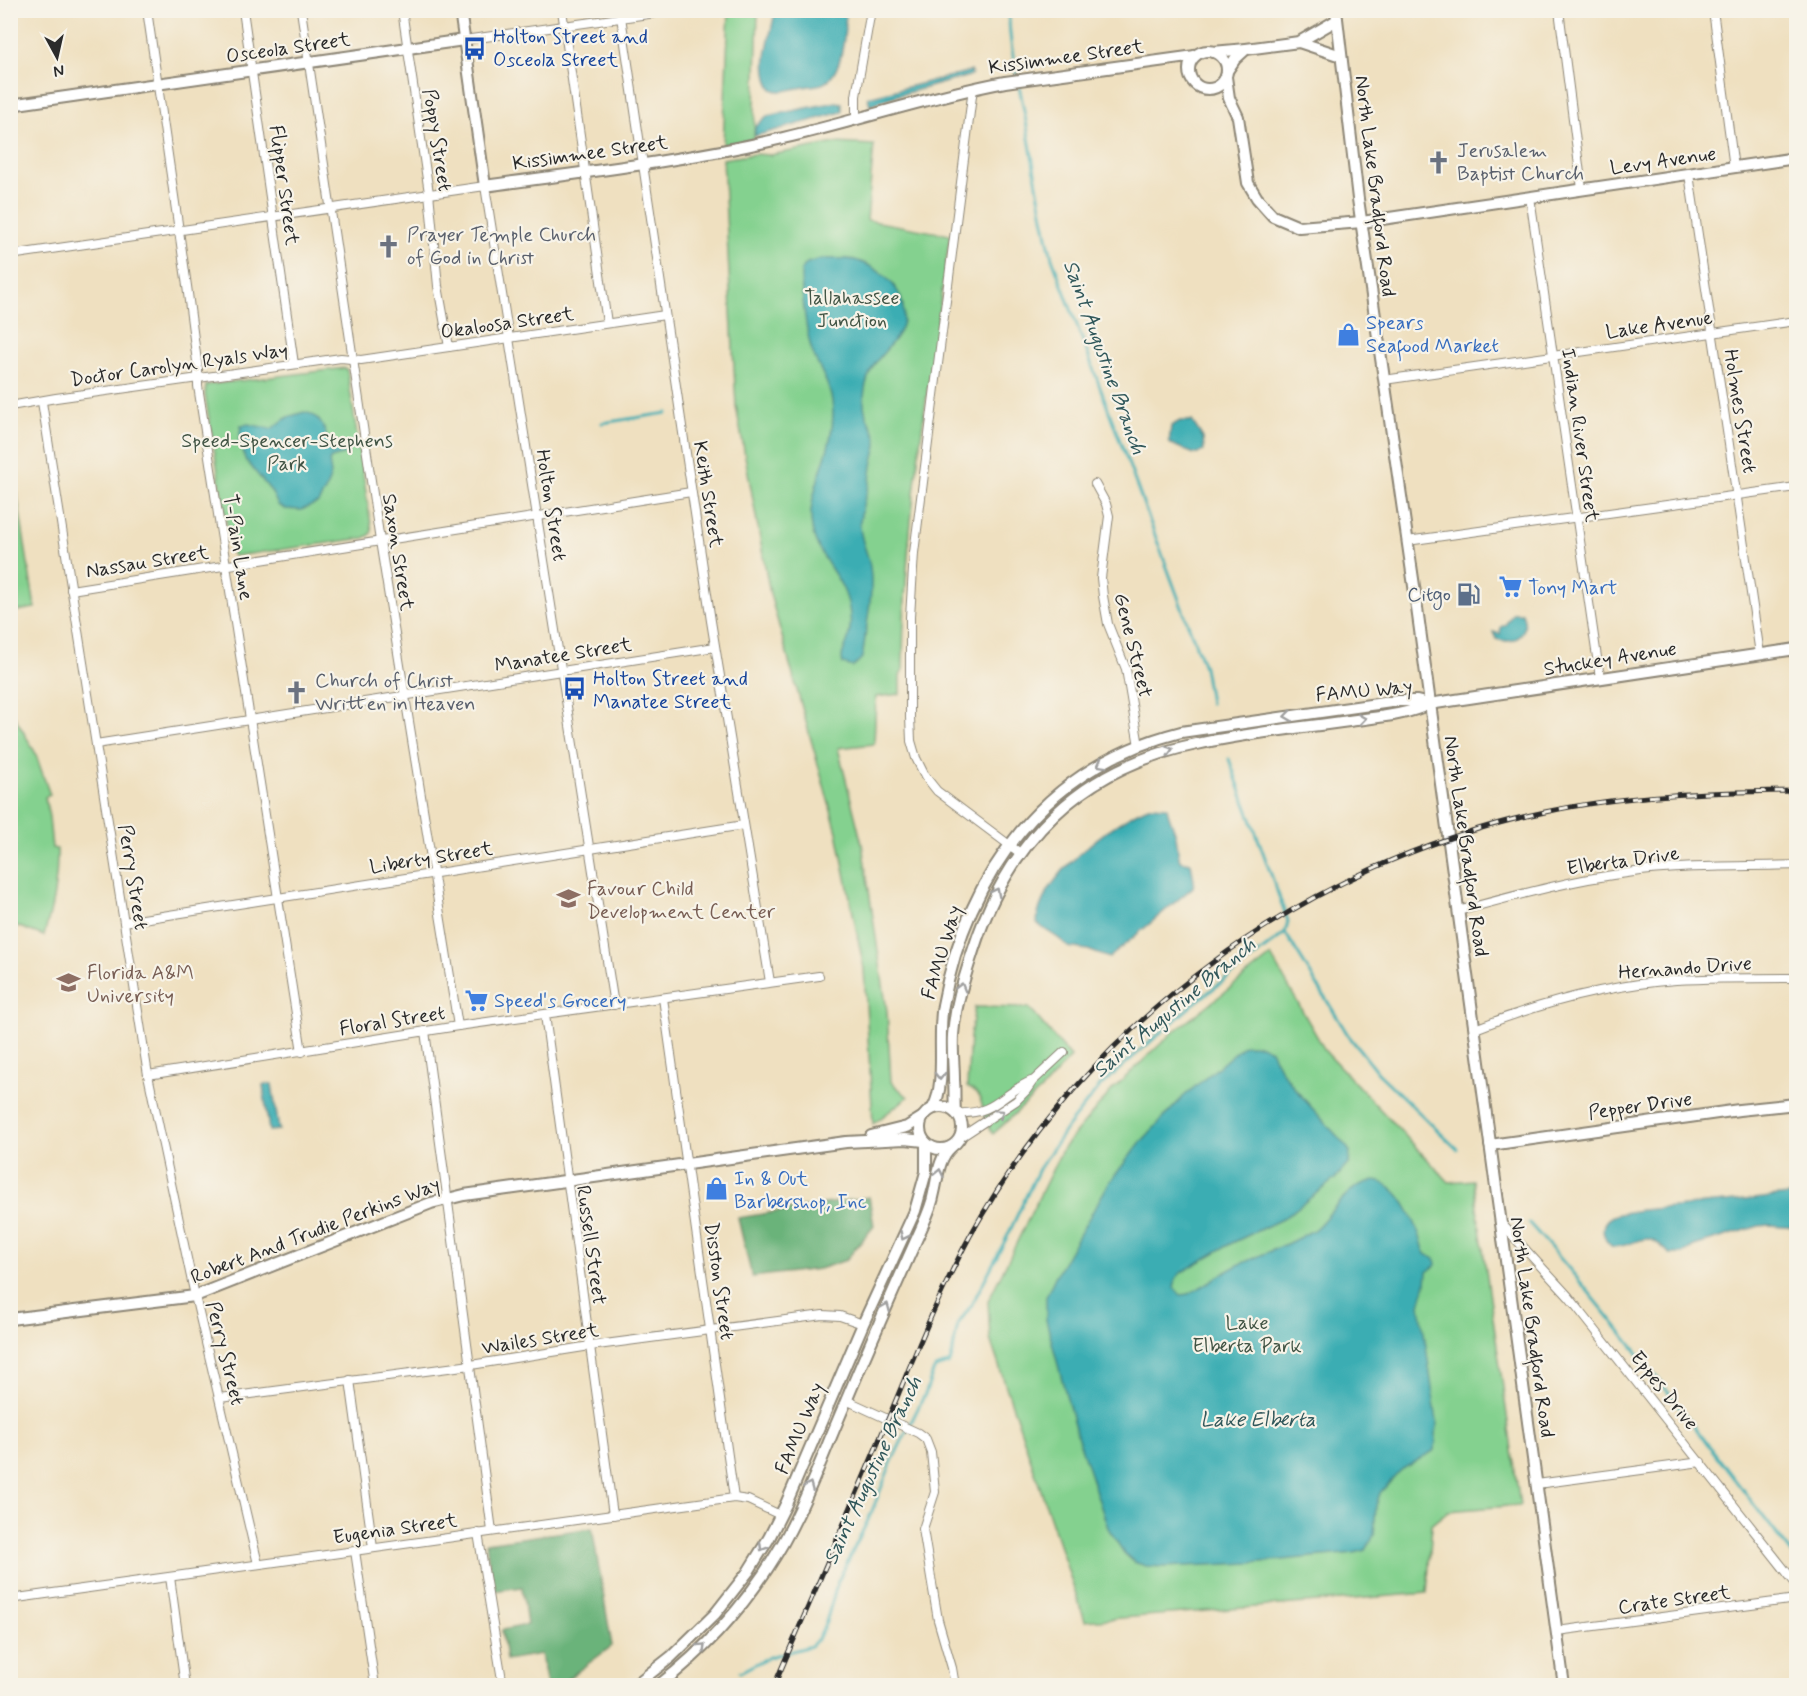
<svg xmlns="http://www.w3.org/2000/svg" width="1807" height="1696" viewBox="0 0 1807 1696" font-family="Mynerve,sans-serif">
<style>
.green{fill:#84d18f;stroke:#587e5d;stroke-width:1.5}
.forest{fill:#6bb37a;stroke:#4b6f52;stroke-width:1.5}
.water{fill:#3badb3;stroke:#336c6f;stroke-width:1.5}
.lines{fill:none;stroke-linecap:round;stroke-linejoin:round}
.stream{stroke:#3badb3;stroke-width:3}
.minor-casing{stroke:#8d8676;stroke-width:10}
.tertiary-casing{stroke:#8d8676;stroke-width:14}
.secondary-casing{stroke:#8d8676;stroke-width:14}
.minor{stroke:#fff;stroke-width:8}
.tertiary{stroke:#fff;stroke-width:10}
.secondary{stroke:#fff;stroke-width:10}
.rail-casing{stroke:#2b2b2b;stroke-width:5}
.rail{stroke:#f7f3e8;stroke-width:3;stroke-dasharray:9;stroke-linecap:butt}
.oneway{stroke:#a0a0a0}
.labels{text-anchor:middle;stroke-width:4.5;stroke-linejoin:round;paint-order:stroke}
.transit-label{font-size:20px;fill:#164399;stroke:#f7f3e8;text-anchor:start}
.street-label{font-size:20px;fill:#2b2b2b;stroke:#f7f3e8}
.worship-label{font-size:20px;fill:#5b616d;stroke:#f7f3e8;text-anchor:start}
.park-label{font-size:20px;fill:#415444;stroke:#f7f3e8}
.shop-label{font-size:20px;fill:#366cbe;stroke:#f7f3e8;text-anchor:start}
.service-label{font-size:20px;fill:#4e5e75;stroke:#f7f3e8;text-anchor:end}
.education-label{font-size:20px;fill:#785e54;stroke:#f7f3e8;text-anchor:start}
.water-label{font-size:21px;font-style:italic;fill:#31585b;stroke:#f7f3e8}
</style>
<rect width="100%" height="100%" fill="#f7f3e8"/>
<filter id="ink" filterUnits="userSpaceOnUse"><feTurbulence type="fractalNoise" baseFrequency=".0167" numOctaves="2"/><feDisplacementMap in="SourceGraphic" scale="12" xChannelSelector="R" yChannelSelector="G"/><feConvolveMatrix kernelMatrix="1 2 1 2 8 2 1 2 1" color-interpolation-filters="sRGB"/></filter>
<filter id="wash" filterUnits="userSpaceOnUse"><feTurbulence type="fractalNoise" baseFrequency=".008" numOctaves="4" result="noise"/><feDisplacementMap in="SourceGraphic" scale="24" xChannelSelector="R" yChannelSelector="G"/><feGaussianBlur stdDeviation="1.35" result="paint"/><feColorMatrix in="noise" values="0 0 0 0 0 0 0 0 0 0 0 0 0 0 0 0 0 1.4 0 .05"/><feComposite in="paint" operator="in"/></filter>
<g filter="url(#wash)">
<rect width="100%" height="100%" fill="#efe0c0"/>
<!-- green -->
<g class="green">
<path d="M729 11H758L754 139 723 145Z"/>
<path d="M835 143 874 145 867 220 950 235C930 379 903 524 903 670L900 676V694L876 697 874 744 838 748 862 844 887 1011 891 1082 908 1097 873 1124 864 969 837 832 770 594 736 406 723 159 755 154 770 155Z"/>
<path d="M345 368 347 370 372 531 370 535 364 538 235 556 232 555 205 395 206 385Z"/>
<path d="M11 456 35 608 11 612H10Z"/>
<path d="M13 714 35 752 50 795 45 797 49 817 52 848 57 849C58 879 53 907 44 936L11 924 10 715Z"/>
<path d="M1271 956 1326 1052 1449 1182 1473 1180 1520 1505 1448 1511 1432 1524 1427 1593 1085 1621 990 1339 988 1301 1063 1148 1112 1090 1171 1034Z"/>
<path d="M975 1007 1029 1008 1071 1057 1043 1088 993 1134C980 1120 988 1095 967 1087L970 1037Z"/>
</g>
<!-- forest -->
<g class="forest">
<path d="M869 1197 874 1226 846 1260 819 1269 752 1277 738 1218Z"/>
<path d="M592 1528 612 1646 559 1685H547L541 1654 506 1660 502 1630 527 1625 522 1587 493 1591 486 1543Z"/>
</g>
<!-- water -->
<g class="water">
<path d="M775 11H846C845 31 844 75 822 84 815 86 807 86 799 88 789 89 781 94 772 89 757 68 772 34 775 11Z"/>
<path d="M971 71 972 75 969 76 888 98 870 106 868 97Z"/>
<path d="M836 102 842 103V112L755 136V127L767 116Z"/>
<path d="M821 259C834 259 849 257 861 262 877 268 895 282 901 298 911 329 892 341 876 362 869 372 865 384 864 396 862 420 876 426 877 443 877 449 874 455 873 461 871 469 871 480 868 488 864 500 861 509 860 523 859 538 868 552 870 567 874 595 866 625 863 653L862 658 853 667 843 664C840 653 845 650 848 639 851 629 851 618 849 608 843 571 809 555 811 512 814 474 838 443 832 401 830 383 818 368 812 351 806 332 801 291 801 270L807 263Z"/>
<path d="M304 412C324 415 327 436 330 453L347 449 348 453 331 458 329 461 331 474 326 489 318 503 301 510 285 509 278 505 271 491 245 459 242 446 239 442 241 426 248 424 271 429 288 417Z"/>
<path d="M1180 421H1192L1203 438 1204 451 1194 454 1169 443 1171 426Z"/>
<path d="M1513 613H1522C1530 633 1516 646 1496 639L1493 632 1500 634 1501 627 1506 624Z"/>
<path d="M1151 806 1167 807C1168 817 1174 826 1176 836 1178 845 1177 852 1180 861L1191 863 1194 881 1193 887 1109 958 1088 950 1068 947C1059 936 1047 933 1037 923 1037 880 1113 820 1151 806Z"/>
<path d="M1244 1045H1261L1271 1050 1281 1070 1295 1089 1347 1147 1350 1152 1349 1163 1335 1179 1284 1218 1230 1244 1182 1272 1176 1278 1174 1288 1181 1295 1189 1294C1208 1284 1225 1270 1245 1262 1265 1253 1285 1246 1304 1235 1307 1233 1313 1231 1316 1228 1329 1216 1345 1191 1362 1184 1398 1168 1419 1229 1425 1254L1435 1259 1436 1265 1427 1272 1426 1283 1420 1305 1437 1422 1435 1450 1401 1470 1380 1493 1376 1506 1374 1535 1366 1550 1354 1553 1251 1563 1163 1567 1146 1566 1134 1562 1124 1553 1108 1528 1076 1432 1046 1320V1297L1055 1277 1109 1183 1140 1143 1183 1097Z"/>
<path d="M272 1084 279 1130 269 1131 263 1085Z"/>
<path d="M1796 1194V1227L1769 1225 1759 1226 1694 1246 1682 1254H1670C1641 1226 1644 1245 1613 1247 1603 1241 1598 1224 1611 1217 1621 1211 1662 1208 1675 1207 1716 1203 1756 1199 1796 1194Z"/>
</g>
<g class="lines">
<!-- stream -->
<g class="stream">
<path d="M1009 10C1008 45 1019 82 1025 116 1034 163 1040 211 1052 258L1204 667 1210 703"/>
<path d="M602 423 667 413"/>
<path d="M1286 934 1348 1035 1378 1073 1457 1149"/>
<path d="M1529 1223C1625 1329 1708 1447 1796 1559"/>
<path d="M740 1672 769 1657 811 1646 818 1639 826 1622 838 1581 870 1516 892 1461 926 1392 933 1372 935 1368 948 1364 951 1360 958 1324 971 1306 1007 1237 1039 1169 1068 1126 1100 1086 1192 1005 1285 933 1288 921 1229 759"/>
</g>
</g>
</g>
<g filter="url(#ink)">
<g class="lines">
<defs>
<g id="minor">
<path d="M147 10 187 286 198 369V386L302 1052"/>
<path d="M243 10 294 364"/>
<path d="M301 10 380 541 458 1026"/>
<path d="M402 10 429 193 438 286 449 347"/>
<path d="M562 10 607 323"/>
<path d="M620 10 711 621 770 982"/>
<path d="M1559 10 1582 189"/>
<path d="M1713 10 1734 168"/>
<path d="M464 40 677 10"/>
<path d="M973 88 914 553 910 617V717L911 741 916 758 925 776 937 791 1020 853"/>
<path d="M856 120V96L871 10"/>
<path d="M1689 174 1760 654"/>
<path d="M1530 197 1600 678"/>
<path d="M10 255 485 186 614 1005"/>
<path d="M1384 380 1796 321"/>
<path d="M42 402 148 1075 195 1296 258 1564"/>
<path d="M10 406 56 398 341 358 361 360 665 315"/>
<path d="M1095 484 1106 504 1109 516 1101 578 1103 596 1108 624 1126 669 1139 746"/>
<path d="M1407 541 1796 487"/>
<path d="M71 590 691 492"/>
<path d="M96 744 715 647"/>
<path d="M1458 911C1514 896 1570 880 1627 873 1683 865 1740 867 1796 865"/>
<path d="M124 922 744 825"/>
<path d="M663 998 734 1498"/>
<path d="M545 1015 613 1515"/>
<path d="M1475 1029C1538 1004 1608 985 1676 980 1716 978 1757 978 1796 978"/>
<path d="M425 1031 492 1531"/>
<path d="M148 1075 458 1026 819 976"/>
<path d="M957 1113C995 1115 1001 1094 1031 1081"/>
<path d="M961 1137 1016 1101 1026 1091 1033 1081 1064 1052"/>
<path d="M1501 1223 1569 1297 1796 1584"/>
<path d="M350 1380 373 1548"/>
<path d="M220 1398 471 1365 590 1346 823 1315 840 1316 863 1324"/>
<path d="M846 1400 918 1433 926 1439 931 1452 935 1492 923 1529 938 1620 952 1668 955 1686"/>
<path d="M1537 1484 1701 1462"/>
<path d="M478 1533 503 1686"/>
<path d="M355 1551 375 1686"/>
<path d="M170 1577 185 1686"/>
<path d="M10 1599 734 1498 748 1500 780 1515"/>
<path d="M1557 1631 1796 1599"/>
</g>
<g id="tertiary">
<path d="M460 10 485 186C584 172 685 161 783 138 857 121 930 96 1005 82L1195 56"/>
<path d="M1299 42 1341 56"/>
<circle cx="1208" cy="70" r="19"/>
<path d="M1213 52 1246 49 1299 42 1337 20"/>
<path d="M1227 71 1235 59 1246 49"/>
<path d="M1226 77 1229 98 1238 117 1248 183 1257 198 1273 216 1299 227 1362 222 1796 158"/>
<path d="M10 105 464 40"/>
<circle cx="941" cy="1128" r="21"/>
<path d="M933 1108C947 1083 937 1036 943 1005 967 873 1046 766 1181 732L1398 701H1417L1429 704"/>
<path d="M955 1112C954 1101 955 1090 954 1080 954 1065 952 1050 953 1035 955 1006 964 979 973 951 1008 841 1081 767 1197 744 1247 733 1299 728 1349 721 1376 717 1404 716 1429 704L1796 649"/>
<path d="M871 1136 907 1127 923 1117"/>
<path d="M1490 1145 1739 1110 1796 1104"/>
<path d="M10 1319 195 1296 431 1203 464 1195 846 1142 905 1139 924 1141"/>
<path d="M634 1686 671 1657 715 1614 748 1572 769 1538 786 1504 863 1324 915 1211 926 1172V1143"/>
<path d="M658 1686C709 1647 751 1599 783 1543 807 1500 824 1452 844 1406 869 1346 895 1287 922 1227 927 1216 932 1205 934 1193 938 1177 938 1159 951 1147"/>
</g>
<path id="secondary" d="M1336 10 1358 199 1414 586 1564 1686"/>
</defs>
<!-- minor casing -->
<use href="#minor" class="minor-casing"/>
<!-- tertiary casing -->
<use href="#tertiary" class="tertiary-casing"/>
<!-- secondary casing -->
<use href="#secondary" class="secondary-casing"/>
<!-- minor -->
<use href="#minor" class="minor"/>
<!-- tertiary -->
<use href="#tertiary" class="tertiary"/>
<!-- secondary -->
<use href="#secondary" class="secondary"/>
<defs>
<path id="rail" d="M774 1686C812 1597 851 1508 888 1419 914 1357 938 1295 970 1236 1089 1022 1306 862 1545 812 1629 794 1712 792 1796 791"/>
</defs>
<!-- rail casing -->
<use href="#rail" class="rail-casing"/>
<!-- rail -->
<use href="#rail" class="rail"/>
</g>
<!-- one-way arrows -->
<defs><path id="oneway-chevron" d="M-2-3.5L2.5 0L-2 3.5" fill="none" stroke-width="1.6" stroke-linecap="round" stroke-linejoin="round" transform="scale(1.5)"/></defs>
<g class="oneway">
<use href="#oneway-chevron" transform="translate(1288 716) rotate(172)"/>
<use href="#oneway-chevron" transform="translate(1362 719) rotate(-8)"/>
<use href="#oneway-chevron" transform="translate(1169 750) rotate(-16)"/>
<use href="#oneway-chevron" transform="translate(1101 764) rotate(151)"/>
<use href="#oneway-chevron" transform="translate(996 892) rotate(-63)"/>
<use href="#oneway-chevron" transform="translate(961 987) rotate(-74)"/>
<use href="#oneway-chevron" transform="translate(940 1076) rotate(90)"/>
<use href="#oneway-chevron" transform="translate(1000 1113) rotate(-35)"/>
<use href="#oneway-chevron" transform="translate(939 1173) rotate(-78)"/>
<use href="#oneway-chevron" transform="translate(904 1236) rotate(116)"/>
<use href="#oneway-chevron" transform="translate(886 1307) rotate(-67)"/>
<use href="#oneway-chevron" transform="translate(809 1486) rotate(-67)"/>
<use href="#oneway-chevron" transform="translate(763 1547) rotate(121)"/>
<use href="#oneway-chevron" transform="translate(702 1647) rotate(-44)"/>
</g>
</g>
<!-- icons -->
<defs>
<symbol id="bus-bare" viewBox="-9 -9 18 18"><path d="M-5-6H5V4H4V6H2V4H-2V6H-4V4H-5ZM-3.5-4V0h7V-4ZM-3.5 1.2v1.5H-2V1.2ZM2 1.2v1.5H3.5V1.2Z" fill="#1a4fb4" stroke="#f7f3e8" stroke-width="2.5" paint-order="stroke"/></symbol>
<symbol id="church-bare" viewBox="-9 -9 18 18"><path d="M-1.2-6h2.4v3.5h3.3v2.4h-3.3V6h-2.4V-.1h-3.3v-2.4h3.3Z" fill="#6b7280" stroke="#f7f3e8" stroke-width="2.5" paint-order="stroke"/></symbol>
<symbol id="shop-bare" viewBox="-9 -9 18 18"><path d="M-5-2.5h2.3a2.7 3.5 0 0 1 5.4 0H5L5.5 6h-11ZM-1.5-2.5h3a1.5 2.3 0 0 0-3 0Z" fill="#3f7fe0" stroke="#f7f3e8" stroke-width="2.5" paint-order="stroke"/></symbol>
<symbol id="supermarket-bare" viewBox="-9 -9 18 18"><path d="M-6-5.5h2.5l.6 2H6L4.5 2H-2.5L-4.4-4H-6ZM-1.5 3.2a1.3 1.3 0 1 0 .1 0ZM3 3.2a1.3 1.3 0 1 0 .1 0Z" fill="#3f7fe0" stroke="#f7f3e8" stroke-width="2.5" paint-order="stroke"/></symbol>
<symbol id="fuel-bare" viewBox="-9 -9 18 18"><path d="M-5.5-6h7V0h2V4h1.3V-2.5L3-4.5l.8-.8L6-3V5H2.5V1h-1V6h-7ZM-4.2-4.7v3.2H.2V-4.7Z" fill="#5c6f8a" stroke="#f7f3e8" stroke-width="2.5" paint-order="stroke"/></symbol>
<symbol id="school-bare" viewBox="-9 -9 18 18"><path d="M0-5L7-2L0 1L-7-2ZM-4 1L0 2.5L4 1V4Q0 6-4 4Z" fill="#8d6e63" stroke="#f7f3e8" stroke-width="2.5" paint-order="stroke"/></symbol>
<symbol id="university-bare" viewBox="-9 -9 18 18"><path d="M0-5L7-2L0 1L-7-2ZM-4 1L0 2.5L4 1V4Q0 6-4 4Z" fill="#8d6e63" stroke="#f7f3e8" stroke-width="2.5" paint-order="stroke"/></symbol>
</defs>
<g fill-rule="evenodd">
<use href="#bus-bare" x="458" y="32" width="33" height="33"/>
<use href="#church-bare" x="1422" y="146" width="33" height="33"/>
<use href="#church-bare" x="372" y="230" width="33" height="33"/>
<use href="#shop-bare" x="1332" y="318" width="33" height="33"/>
<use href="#supermarket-bare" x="1494" y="570" width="33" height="33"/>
<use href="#fuel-bare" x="1452" y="578" width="33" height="33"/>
<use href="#bus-bare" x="558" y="672" width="33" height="33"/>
<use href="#church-bare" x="280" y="676" width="33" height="33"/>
<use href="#school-bare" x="552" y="882" width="33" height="33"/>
<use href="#university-bare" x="52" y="966" width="33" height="33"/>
<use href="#supermarket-bare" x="460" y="984" width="33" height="33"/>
<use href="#shop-bare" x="700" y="1172" width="33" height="33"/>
</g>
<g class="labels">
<!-- transit labels -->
<g class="transit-label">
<text x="493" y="43">Holton Street and<tspan x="493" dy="23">Osceola Street</tspan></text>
<text x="593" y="685">Holton Street and<tspan x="593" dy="23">Manatee Street</tspan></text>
</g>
<!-- street labels -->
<g class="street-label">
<text transform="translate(288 47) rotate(-8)" y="7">Osceola Street</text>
<text transform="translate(1066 56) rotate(-8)" y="7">Kissimmee Street</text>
<text transform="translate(438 140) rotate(81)" y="7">Poppy Street</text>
<text transform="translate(590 152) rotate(-8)" y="7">Kissimmee Street</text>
<text transform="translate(1663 160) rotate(-8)" y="7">Levy Avenue</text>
<text transform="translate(285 185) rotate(82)" y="7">Flipper Street</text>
<text transform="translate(1376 186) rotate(83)" y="7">North Lake Bradford Road</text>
<text transform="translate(507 322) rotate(-8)" y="7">Okaloosa Street</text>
<text transform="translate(1659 324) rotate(-8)" y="7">Lake Avenue</text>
<text transform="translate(179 364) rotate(-8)" y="7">Doctor Carolyn Ryals Way</text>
<text transform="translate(1741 411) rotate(81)" y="7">Holmes Street</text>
<text transform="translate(1581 435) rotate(82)" y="7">Indian River Street</text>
<text transform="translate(709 494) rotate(81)" y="7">Keith Street</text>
<text transform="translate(552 505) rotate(81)" y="7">Holton Street</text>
<text transform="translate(239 547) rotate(81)" y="7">T-Pain Lane</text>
<text transform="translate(399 552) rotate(81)" y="7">Saxon Street</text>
<text transform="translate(147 561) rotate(-9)" y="7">Nassau Street</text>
<text transform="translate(1134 645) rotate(76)" y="7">Gene Street</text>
<text transform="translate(563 654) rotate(-9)" y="7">Manatee Street</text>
<text transform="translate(1610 658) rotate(-9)" y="7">Stuckey Avenue</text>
<text transform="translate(1364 690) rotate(-5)" y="7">FAMU Way</text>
<text transform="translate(1467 846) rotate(82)" y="7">North Lake Bradford Road</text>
<text transform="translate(431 857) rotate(-9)" y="7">Liberty Street</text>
<text transform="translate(1623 860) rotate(-8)" y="7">Elberta Drive</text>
<text transform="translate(134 877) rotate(81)" y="7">Perry Street</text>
<text transform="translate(941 952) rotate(-73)" y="7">FAMU Way</text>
<text transform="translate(1685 967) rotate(-4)" y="7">Hernando Drive</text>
<text transform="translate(392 1020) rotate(-9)" y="7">Floral Street</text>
<text transform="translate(1640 1105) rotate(-8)" y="7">Pepper Drive</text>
<text transform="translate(315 1230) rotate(-21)" y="7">Robert And Trudie Perkins Way</text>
<text transform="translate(592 1245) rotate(82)" y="7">Russell Street</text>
<text transform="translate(720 1281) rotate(82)" y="7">Disston Street</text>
<text transform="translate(1533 1327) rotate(82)" y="7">North Lake Bradford Road</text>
<text transform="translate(540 1338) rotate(-9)" y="7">Wailes Street</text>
<text transform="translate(226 1353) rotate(76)" y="7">Perry Street</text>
<text transform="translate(1665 1390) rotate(51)" y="7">Eppes Drive</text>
<text transform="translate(799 1428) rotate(-67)" y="7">FAMU Way</text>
<text transform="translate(395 1528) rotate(-8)" y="7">Eugenia Street</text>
<text transform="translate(1674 1599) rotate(-8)" y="7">Crate Street</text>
</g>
<!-- worship labels -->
<g class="worship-label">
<text x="1457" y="157">Jerusalem<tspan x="1457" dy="23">Baptist Church</tspan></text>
<text x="407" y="241">Prayer Temple Church<tspan x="407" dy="23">of God in Christ</tspan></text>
<text x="315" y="687">Church of Christ<tspan x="315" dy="23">Written in Heaven</tspan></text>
</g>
<!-- park labels -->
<g class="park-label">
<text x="852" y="304">Tallahassee<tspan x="852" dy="23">Junction</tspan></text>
<text x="287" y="447">Speed-Spencer-Stephens<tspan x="287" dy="23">Park</tspan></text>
<text x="1247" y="1329">Lake<tspan x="1247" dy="23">Elberta Park</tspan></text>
</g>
<!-- shop labels -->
<g class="shop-label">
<text x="1366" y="329">Spears<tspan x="1366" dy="23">Seafood Market</tspan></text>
<text x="1528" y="594">Tony Mart</text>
<text x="494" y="1007">Speed's Grocery</text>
<text x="734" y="1185">In &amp; Out<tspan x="734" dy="23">Barbershop, Inc</tspan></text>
</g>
<!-- service labels -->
<g class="service-label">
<text x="1451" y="601">Citgo</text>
</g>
<!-- education labels -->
<g class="education-label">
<text x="587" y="895">Favour Child<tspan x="587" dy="23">Development Center</tspan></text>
<text x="87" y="979">Florida A&amp;M<tspan x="87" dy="23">University</tspan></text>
</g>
<!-- water labels -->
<g class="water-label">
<text transform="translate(1105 357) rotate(70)" y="7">Saint Augustine Branch</text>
<text transform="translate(1174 1007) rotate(-40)" y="7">Saint Augustine Branch</text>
<text x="1258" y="1426">Lake Elberta</text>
<text transform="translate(872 1470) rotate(-65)" y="7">Saint Augustine Branch</text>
</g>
</g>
<!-- margin -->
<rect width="1807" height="1696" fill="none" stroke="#f7f3e8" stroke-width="36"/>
<!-- north arrow -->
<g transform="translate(57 57) rotate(172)" stroke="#f7f3e8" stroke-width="4.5" paint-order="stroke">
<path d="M0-4.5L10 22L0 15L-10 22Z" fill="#2b2b2b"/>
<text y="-9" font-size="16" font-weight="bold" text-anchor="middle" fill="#2b2b2b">N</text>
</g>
</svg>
